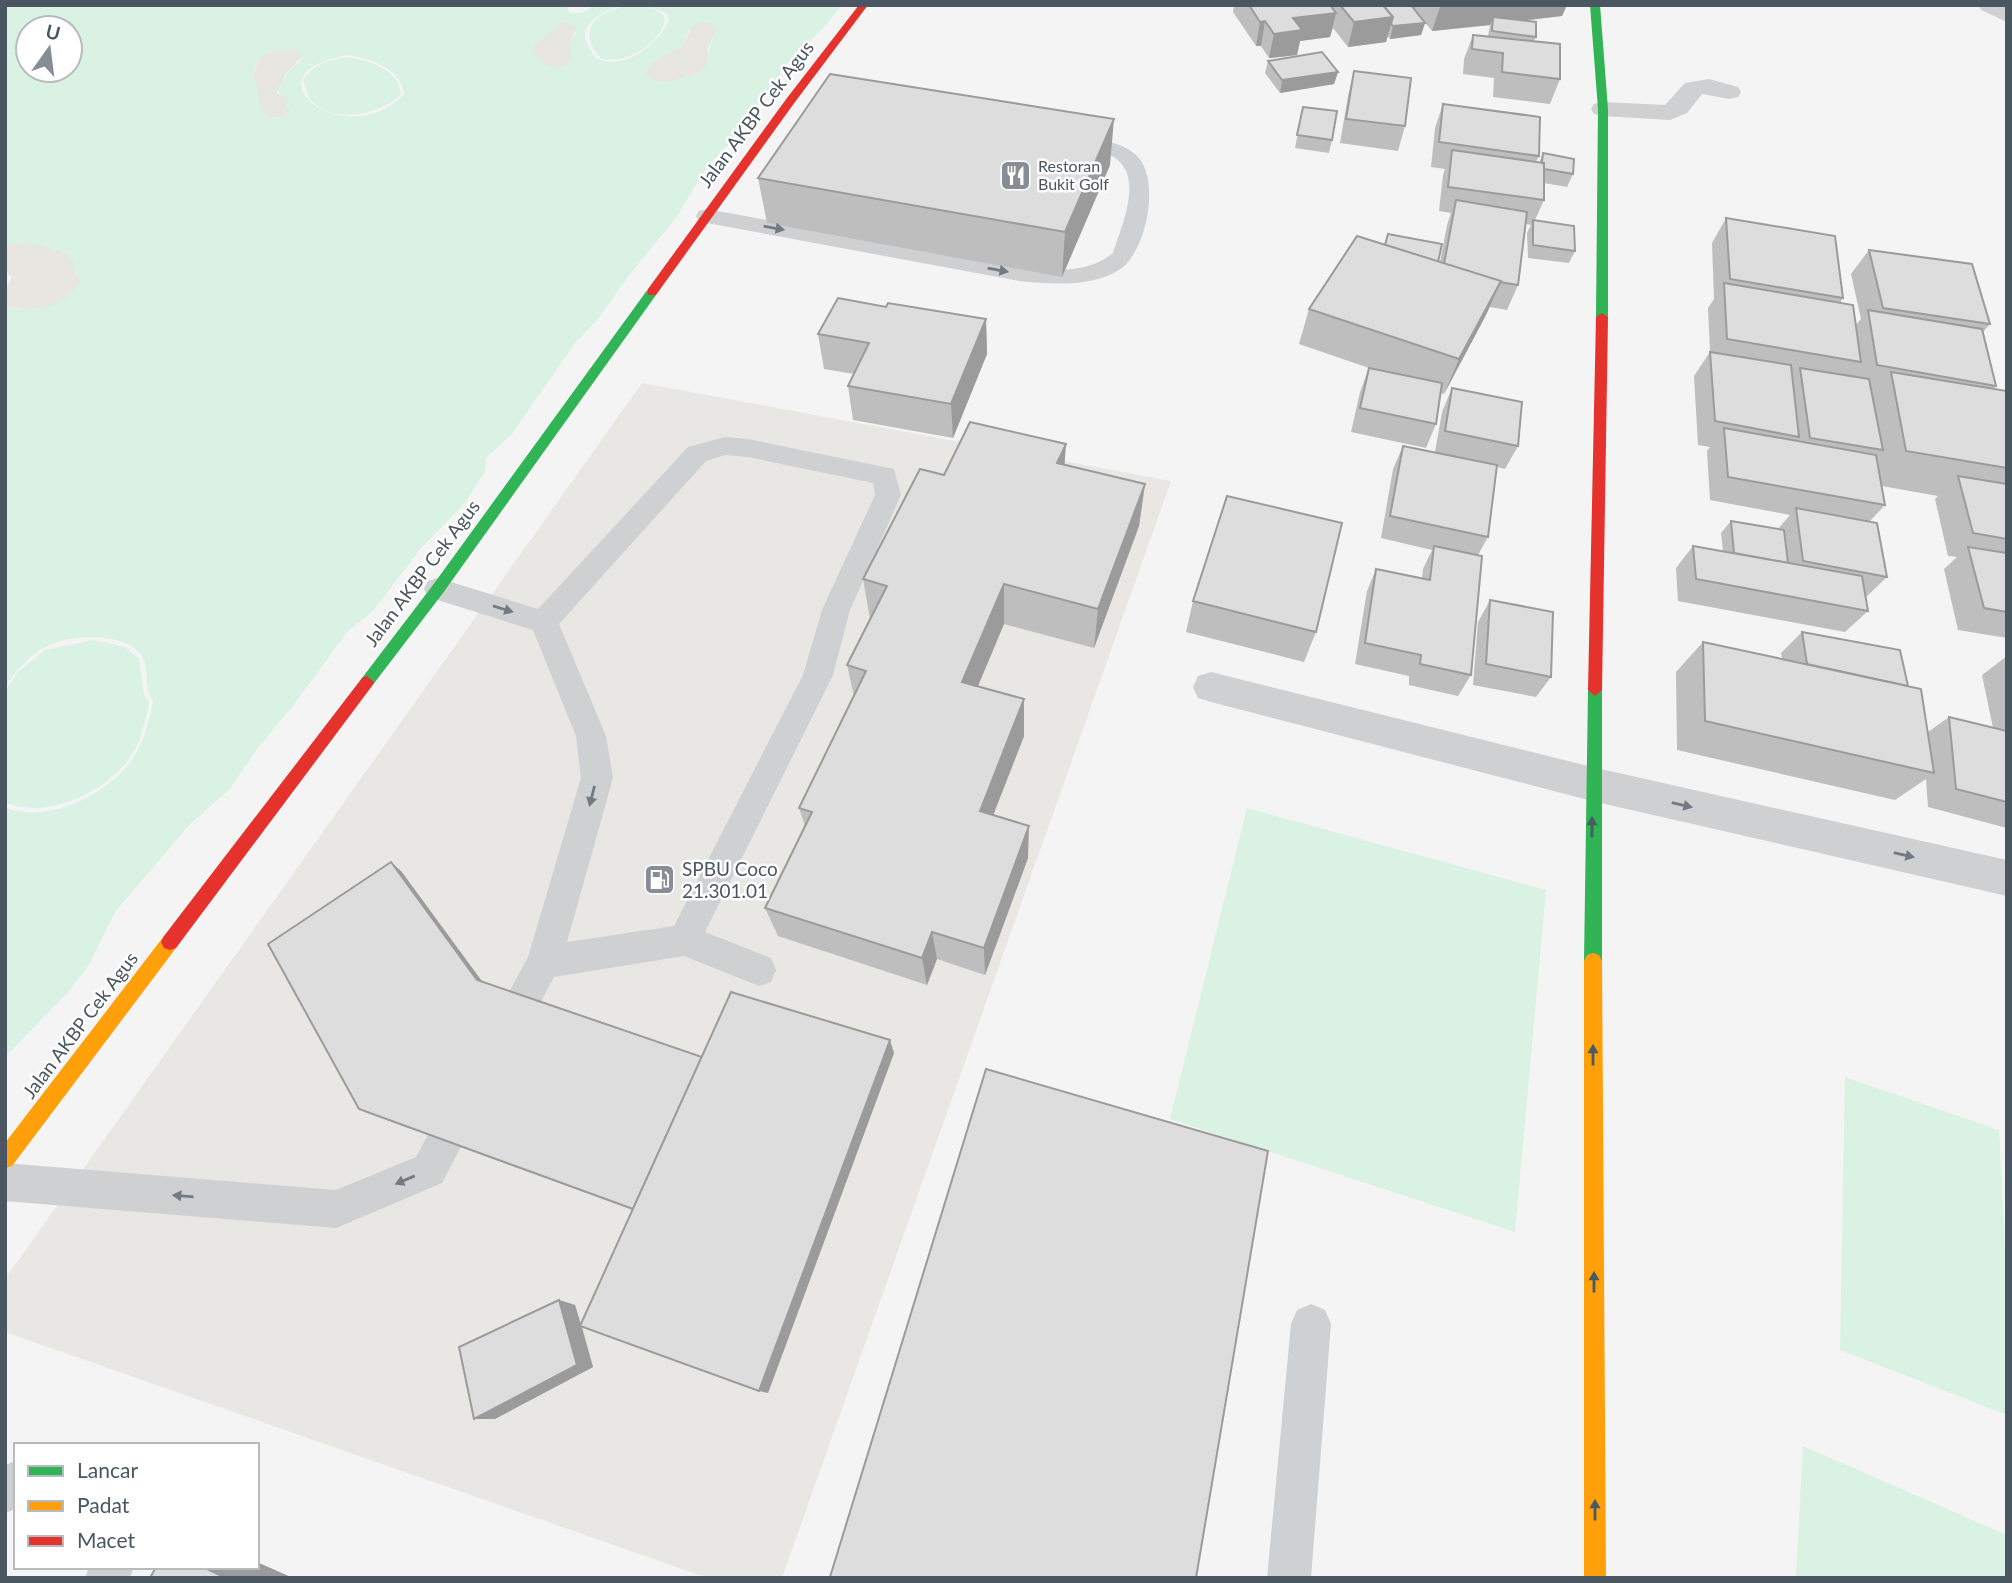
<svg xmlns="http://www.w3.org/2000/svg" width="2012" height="1583" viewBox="0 0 2012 1583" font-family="Lato,sans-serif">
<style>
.commercial{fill:#e8e7e3}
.green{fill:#d9f2e3;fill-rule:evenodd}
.sand{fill:#e7e6e1}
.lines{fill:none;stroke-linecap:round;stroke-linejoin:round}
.lane{fill:#ced0d2;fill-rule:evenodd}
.street{fill:#ced0d2;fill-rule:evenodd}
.fast{fill:#30b455;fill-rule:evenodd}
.slow{fill:#ff9f0a;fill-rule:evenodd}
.jam{fill:#e5322d;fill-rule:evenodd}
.wall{fill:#bebebf}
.shaded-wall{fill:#9b9b9b}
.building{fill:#ddddde;stroke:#9b9b9b;stroke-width:2}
.oneway{fill:#727b83}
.oneway2{fill:#495b60}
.labels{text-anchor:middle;stroke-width:5;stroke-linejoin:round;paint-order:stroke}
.far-poi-label{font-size:16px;fill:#4a5661;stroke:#fff;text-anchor:start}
.street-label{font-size:19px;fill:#4a5661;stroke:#fff}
.poi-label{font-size:19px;fill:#4a5661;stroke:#fff;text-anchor:start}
</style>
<rect width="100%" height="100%" fill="#f4f4f4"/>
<!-- commercial -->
<path class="commercial" d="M642 383 1171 481 782 1578H708L5 1332V1279Z"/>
<!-- green -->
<g class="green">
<path d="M5 5H566L570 13H582L594 5H623C610 9 585 18 585 36 585 42 591 50 594 56 619 75 660 44 669 20L666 13 645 5H842L826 25 786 65 740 132 707 167 676 218 630 274 597 320 575 343 512 434 486 458 485 472 464 504 421 548 373 611 347 632 293 706 260 745 229 790 190 824 115 912 90 963 70 990 5 1057V807C45 825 107 795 131 761 143 744 150 721 153 700 142 687 152 663 137 650 117 632 65 635 43 648 27 657 16 672 5 686V305L20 309 24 243 5 246ZM560 22 577 32 571 40 572 59 537 44ZM28 28H70V70H28ZM689 30 716 32C709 46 708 58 701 72L670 82 652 62 683 46ZM280 50 302 54 301 60 287 72 283 83 277 89 289 107 284 116 271 118C258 102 262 91 253 76 258 60 262 52 280 50ZM348 55C371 59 400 67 404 94 348 155 239 74 348 55Z"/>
<path d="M627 6C640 5 656 6 665 17 664 42 624 67 600 58 576 29 596 12 627 6Z"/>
<path d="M348 57C368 60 399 69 401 94 380 115 333 125 311 100 306 95 306 86 303 80 315 63 329 60 348 57Z"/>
<path d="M93 640 125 647 139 659 144 695 149 702C146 722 139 747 126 763 100 794 45 820 5 802V691L18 672 45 650Z"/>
<path d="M1247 808 1546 890 1515 1232 1170 1119Z"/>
<path d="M1845 1077 1999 1130 2007 1289V1415L1840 1350Z"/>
<path d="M1803 1446 2007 1535V1578H1796Z"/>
</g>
<!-- sand -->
<g class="sand">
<path d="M560 22H568L577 27 571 40 572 59 563 67 548 66 536 56 533 48Z"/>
<path d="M703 22 713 24 716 32 708 48 707 64 701 72 670 82 654 81 645 74 652 62 683 46 692 26Z"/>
<path d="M276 50 298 51 303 56 285 74 283 83 277 89V93L285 97 289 111 284 116 270 118C257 109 260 89 253 76L261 56Z"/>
<path d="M24 243 41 245 68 254 74 264 72 270 80 280C70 307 31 314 5 305V290L12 278 5 270V246Z"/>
</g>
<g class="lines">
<!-- lane -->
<g class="lane">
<path d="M1070 136C1092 140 1119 139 1136 155 1162 178 1146 254 1119 270 1089 288 1052 284 1019 281L707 223 699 221 696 216 699 211 707 209 1019 267C1051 270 1086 275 1113 253 1121 226 1146 175 1112 156 1098 149 1078 150 1063 146L1060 142 1063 138Z"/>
<path d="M725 437 748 439 894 469 901 495 850 610 833 675 705 932 771 958 776 970 771 982 759 986 684 956 554 977 518 1045 505 1050 492 1045 487 1033 528 957 581 778 576 736 533 630 428 597 424 589 428 581 438 578 538 609 688 447ZM725 455 748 457 873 483 875 495 822 610 803 675 674 926 567 942 613 778 606 736 559 624 706 461Z"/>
<path d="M464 1088 477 1093 482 1106 442 1183 336 1228 5 1201V1163L336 1190 416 1157 451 1093Z"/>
<path d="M1311 1304 1325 1310 1331 1324 1311 1578H1267L1291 1324 1297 1310Z"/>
<path d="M16 1461V1509L5 1513V1465Z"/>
<path d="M89 1567H134L130 1578H85Z"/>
</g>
<!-- street -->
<g class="street">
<path d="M1978 5 2007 6V22L1981 10Z"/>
<path d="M1709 79 1738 87 1741 92 1738 97 1729 99 1702 94 1687 113 1670 120 1603 116 1594 114 1591 109 1594 104 1603 102 1665 105 1685 83Z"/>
<path d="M1211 672 1592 767 2007 860V896L1592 801 1211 702 1198 698 1193 687 1198 676Z"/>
</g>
<!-- fast -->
<g class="fast">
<path d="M1590 5H1600L1608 109V317L1602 321 1596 317 1598 109Z"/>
<path d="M652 288 656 289V295L443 593 372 686H362L360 682 362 678 433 585 648 289Z"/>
<path d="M1595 684 1602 690V961L1599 967 1593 969 1587 967 1584 961 1588 690Z"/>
</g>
<!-- slow -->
<g class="slow">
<path d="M170 934 176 936 179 942 176 948 12 1166 5 1168V1143L164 936Z"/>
<path d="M1593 953 1599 955 1602 961 1606 1578H1584V961L1587 955Z"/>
</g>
<!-- jam -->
<g class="jam">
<path d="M859 5H868L795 102 656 295H648V289L787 98Z"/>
<path d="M1602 313 1608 317 1602 690 1595 696 1588 690 1596 317Z"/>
<path d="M367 676 374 682 372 686 176 948 170 950 164 948 161 942 164 936 362 678Z"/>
</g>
</g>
<!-- wall -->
<g class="wall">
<path d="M1234 5H1411L1425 23 1421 35 1390 39 1388 36 1386 42 1348 47 1333 28 1330 37 1300 41 1297 55 1269 58 1261 46H1256L1233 12Z"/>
<path d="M1411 5H1567L1562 16 1523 21 1536 37 1534 41 1560 79 1550 104 1493 97 1494 78 1463 74 1464 59 1473 35 1488 36 1490 25 1432 31Z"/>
<path d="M1268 61 1338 72 1334 84 1280 93 1265 73Z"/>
<path d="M1354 71 1405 126 1398 151 1340 143 1348 96Z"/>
<path d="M1443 104 1539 156 1536 162 1539 163 1543 153 1573 174 1567 187 1544 183V200L1535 220 1575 251 1569 263 1528 258 1527 233 1531 225 1526 224 1518 285 1507 310 1490 307 1444 394 1441 393 1436 424 1426 448 1351 432 1360 392 1369 368 1299 344 1309 309 1384 245 1388 234 1440 262 1447 225 1451 213 1439 211 1443 175 1445 169 1431 167 1435 128Z"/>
<path d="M1303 107 1332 140 1329 153 1295 148Z"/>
<path d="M1110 165 1062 277 767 223 758 178Z"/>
<path d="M1726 218 1843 298 1840 303 1856 325 1861 319 1851 274 1869 250 1990 324 1983 332 1996 386 1993 389 2007 391V638L1958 630 1944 569 1957 557 1948 556 1935 499 1938 496 1882 486 1885 505 1870 521 1887 577 1866 597 1868 611 1845 632 1678 601 1676 568 1693 546 1723 551 1721 533 1731 521 1778 529 1790 515 1710 500 1707 451 1710 447 1698 445 1694 376 1710 352 1708 308 1714 299 1712 243Z"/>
<path d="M886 307 986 319 987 354 953 438 853 420 848 386 854 374 824 369 818 334Z"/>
<path d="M1452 388 1518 446 1505 469 1497 467 1488 537 1478 555 1471 675 1458 696 1409 685V676L1355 664 1367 591 1376 569 1422 578 1423 569 1432 550 1381 538 1393 469 1403 446 1435 452 1442 412Z"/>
<path d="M1064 464 1145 484 1139 526 1094 648 1004 624 978 686 1024 736 993 815 1028 858 985 975 937 959 927 985 778 936 765 908 805 826 799 808 854 696 847 665 870 619 863 579 944 475Z"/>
<path d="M1490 600 1551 677 1536 697 1473 685 1478 622Z"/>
<path d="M1193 601 1316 632 1304 662 1186 632Z"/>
<path d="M1802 632 1908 686 1928 732 1949 717 1993 728 1982 675 2007 656V828L1928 807 1926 779 1895 800 1677 750 1676 672 1703 642 1782 659 1781 653Z"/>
<path d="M401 871 482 981 702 1057 894 1053 768 1393 582 1326 593 1367 495 1419H474L559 1300 575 1305 581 1324 633 1210 370 1114 359 1109Z"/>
</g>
<!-- shaded-wall -->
<g class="shaded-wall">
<path d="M1455 5H1567L1562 16 1492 24 1493 17 1490 25 1432 31 1440 7Z"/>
<path d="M1336 13 1330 37 1300 41 1297 55 1269 58 1274 34 1293 18Z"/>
<path d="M1393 17 1386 42 1348 47 1354 22Z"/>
<path d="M1265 21 1261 46H1256L1260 22Z"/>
<path d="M1425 23 1421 35 1390 39 1393 26Z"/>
<path d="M1338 72 1334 84 1280 93 1282 80Z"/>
<path d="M1114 119 1110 165 1062 277 1065 232Z"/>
<path d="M1501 281 1485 317 1444 394 1459 359Z"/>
<path d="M986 319 987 354 953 438 951 404Z"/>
<path d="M1066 444 1063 487 1057 463Z"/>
<path d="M1145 484 1139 526 1094 648 1098 609Z"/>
<path d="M1004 584V624L964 719 962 682Z"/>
<path d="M1024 699V736L982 844 980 811Z"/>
<path d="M1029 826 1028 858 985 975 984 948Z"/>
<path d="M391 862 401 871 486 987 477 980Z"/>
<path d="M932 932 937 959 927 985 922 958Z"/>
<path d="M890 1040 894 1053 768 1393 759 1391Z"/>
<path d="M559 1300 575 1305 593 1367 495 1419H474Z"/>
<path d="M257 1562 293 1578H226L203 1567H257Z"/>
</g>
<!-- building -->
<g class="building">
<path d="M1249 5H1330L1336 13 1293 18 1302 30 1274 34 1265 21 1260 22Z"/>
<path d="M1340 5H1383L1393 17 1354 22Z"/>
<path d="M1383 5H1411L1425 23 1393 26 1391 24 1393 17Z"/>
<path d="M1493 17 1536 22V37L1492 31Z"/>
<path d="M1473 35 1560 44V79L1502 72 1503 53 1472 49Z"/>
<path d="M1322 52 1338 72 1282 80 1268 61Z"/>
<path d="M1354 71 1411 78 1405 126 1346 119Z"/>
<path d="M830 74 1114 119 1065 232 758 178Z"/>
<path d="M1443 104 1540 117 1539 156 1439 142Z"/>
<path d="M1303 107 1337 111 1332 140 1297 135Z"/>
<path d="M1452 150 1544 163V200L1448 187Z"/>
<path d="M1543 153 1574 159 1573 174 1544 169V163H1542Z"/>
<path d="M1456 200 1527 212 1518 285 1500 282 1444 264Z"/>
<path d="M1726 218 1835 236 1843 298 1730 279Z"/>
<path d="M1533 220 1574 226 1575 251 1533 245Z"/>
<path d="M1388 234 1442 244 1438 262 1385 245Z"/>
<path d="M1357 236 1501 281 1459 359 1309 309Z"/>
<path d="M1869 250 1972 264 1990 324 1883 308Z"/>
<path d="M1724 283 1853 305 1861 362 1727 339Z"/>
<path d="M838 298 886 307 888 303 986 319 951 404 848 386 869 343 818 334Z"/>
<path d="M1868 310 1982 329 1996 386 1877 365Z"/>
<path d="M1710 352 1791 365 1799 437 1715 421Z"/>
<path d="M1369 368 1442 383 1436 424 1360 408Z"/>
<path d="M1800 368 1869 379 1883 450 1810 438Z"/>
<path d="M1891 372 2007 391V468L1906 451Z"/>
<path d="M1452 388 1522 402 1518 446 1445 431Z"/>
<path d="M970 422 1066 444 1057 463 1145 484 1098 609 1004 584 962 682 1024 699 980 811 1029 826 984 948 932 932 922 958 765 908 812 812 799 808 866 671 847 665 887 586 863 579 920 469 944 475Z"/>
<path d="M1724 428 1876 455 1885 505 1728 477Z"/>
<path d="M1403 446 1497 465 1488 537 1390 516Z"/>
<path d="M1958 476 2007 484V539L1973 533Z"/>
<path d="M1227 496 1342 523 1316 632 1193 601Z"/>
<path d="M1796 508 1877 523 1887 577 1803 561Z"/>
<path d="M1731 521 1784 530 1788 563 1734 553Z"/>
<path d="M1434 546 1482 556 1471 675 1420 664 1421 655 1365 643 1376 569 1430 580Z"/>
<path d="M1693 546 1862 576 1868 611 1696 579Z"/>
<path d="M1968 547 2007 553V612L1984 608Z"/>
<path d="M1490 600 1553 612 1551 677 1486 664Z"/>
<path d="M1802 632 1900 650 1908 686 1807 664Z"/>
<path d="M1703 642 1921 689 1934 773 1705 721Z"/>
<path d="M1949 717 2007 731V802L1956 789Z"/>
<path d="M391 862 477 980 702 1057 633 1209 359 1109 268 944Z"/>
<path d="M731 992 890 1040 759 1391 580 1326Z"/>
<path d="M986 1069 1268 1151 1196 1578H833L830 1577Z"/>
<path d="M559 1300 577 1365 474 1419 459 1347Z"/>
<path d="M156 1567H203L226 1578H150Z"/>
</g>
<!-- one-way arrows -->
<defs><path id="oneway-solid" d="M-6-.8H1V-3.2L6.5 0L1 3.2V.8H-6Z" transform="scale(1.75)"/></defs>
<g class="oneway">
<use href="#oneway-solid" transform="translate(774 228) rotate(10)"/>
<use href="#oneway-solid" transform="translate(998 270) rotate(10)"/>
<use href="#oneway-solid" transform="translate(503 609) rotate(17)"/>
<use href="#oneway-solid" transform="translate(592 796) rotate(104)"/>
<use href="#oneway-solid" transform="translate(1682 805) rotate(13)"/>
<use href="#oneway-solid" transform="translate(1904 855) rotate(13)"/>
<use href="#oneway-solid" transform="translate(405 1180) rotate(157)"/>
<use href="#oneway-solid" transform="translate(183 1196) rotate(-175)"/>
</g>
<g class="oneway2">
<use href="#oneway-solid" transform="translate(1592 827) rotate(-90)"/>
<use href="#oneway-solid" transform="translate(1593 1055) rotate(-90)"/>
<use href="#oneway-solid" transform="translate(1594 1282) rotate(-90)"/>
<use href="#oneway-solid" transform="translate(1595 1510) rotate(-90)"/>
</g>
<!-- icons -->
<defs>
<symbol id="restaurant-square" viewBox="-11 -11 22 22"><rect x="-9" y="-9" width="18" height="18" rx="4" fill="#868d94" stroke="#fff"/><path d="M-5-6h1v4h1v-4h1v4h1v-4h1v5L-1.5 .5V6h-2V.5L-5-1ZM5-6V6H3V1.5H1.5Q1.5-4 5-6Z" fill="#fff"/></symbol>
<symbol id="fuel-square" viewBox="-11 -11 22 22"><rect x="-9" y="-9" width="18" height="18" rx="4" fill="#868d94" stroke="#fff"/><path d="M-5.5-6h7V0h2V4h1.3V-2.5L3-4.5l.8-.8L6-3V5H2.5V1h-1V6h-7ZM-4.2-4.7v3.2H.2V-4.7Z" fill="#fff"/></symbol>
</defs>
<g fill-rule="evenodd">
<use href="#restaurant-square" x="998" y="158" width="35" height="35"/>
<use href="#fuel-square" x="642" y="862" width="35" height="35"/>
</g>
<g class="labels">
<!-- far-poi labels -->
<g class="far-poi-label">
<text x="1038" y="172">Restoran<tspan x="1038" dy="18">Bukit Golf</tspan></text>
</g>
<!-- street labels -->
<g class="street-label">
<text transform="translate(756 114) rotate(-53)" y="7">Jalan AKBP Cek Agus</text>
<text transform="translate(422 573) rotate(-53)" y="7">Jalan AKBP Cek Agus</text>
<text transform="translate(80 1025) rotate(-53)" y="7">Jalan AKBP Cek Agus</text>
</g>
<!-- poi labels -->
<g class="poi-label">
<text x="682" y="876">SPBU Coco<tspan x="682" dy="22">21.301.01</tspan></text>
</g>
</g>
<!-- border -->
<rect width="2012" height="1583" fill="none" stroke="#4a5661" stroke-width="14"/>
<!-- legend -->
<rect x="14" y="1443" width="245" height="126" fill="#ffffff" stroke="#b7bbc0" stroke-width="2"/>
<rect x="28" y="1466" width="35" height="10" fill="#30b455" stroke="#b7bbc0" stroke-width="2"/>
<text x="77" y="1478" font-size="21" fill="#4a5661">Lancar</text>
<rect x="28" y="1501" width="35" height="10" fill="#ff9f0a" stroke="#b7bbc0" stroke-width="2"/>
<text x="77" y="1513" font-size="21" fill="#4a5661">Padat</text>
<rect x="28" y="1536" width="35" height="10" fill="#e5322d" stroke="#b7bbc0" stroke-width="2"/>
<text x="77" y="1548" font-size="21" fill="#4a5661">Macet</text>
<!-- north arrow -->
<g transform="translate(49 49) rotate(14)"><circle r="33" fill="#ffffff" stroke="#b7bbc0" stroke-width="2"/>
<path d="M0-5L12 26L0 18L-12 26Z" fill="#868d94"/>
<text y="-10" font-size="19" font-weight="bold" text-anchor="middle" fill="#4a5661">U</text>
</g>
</svg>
